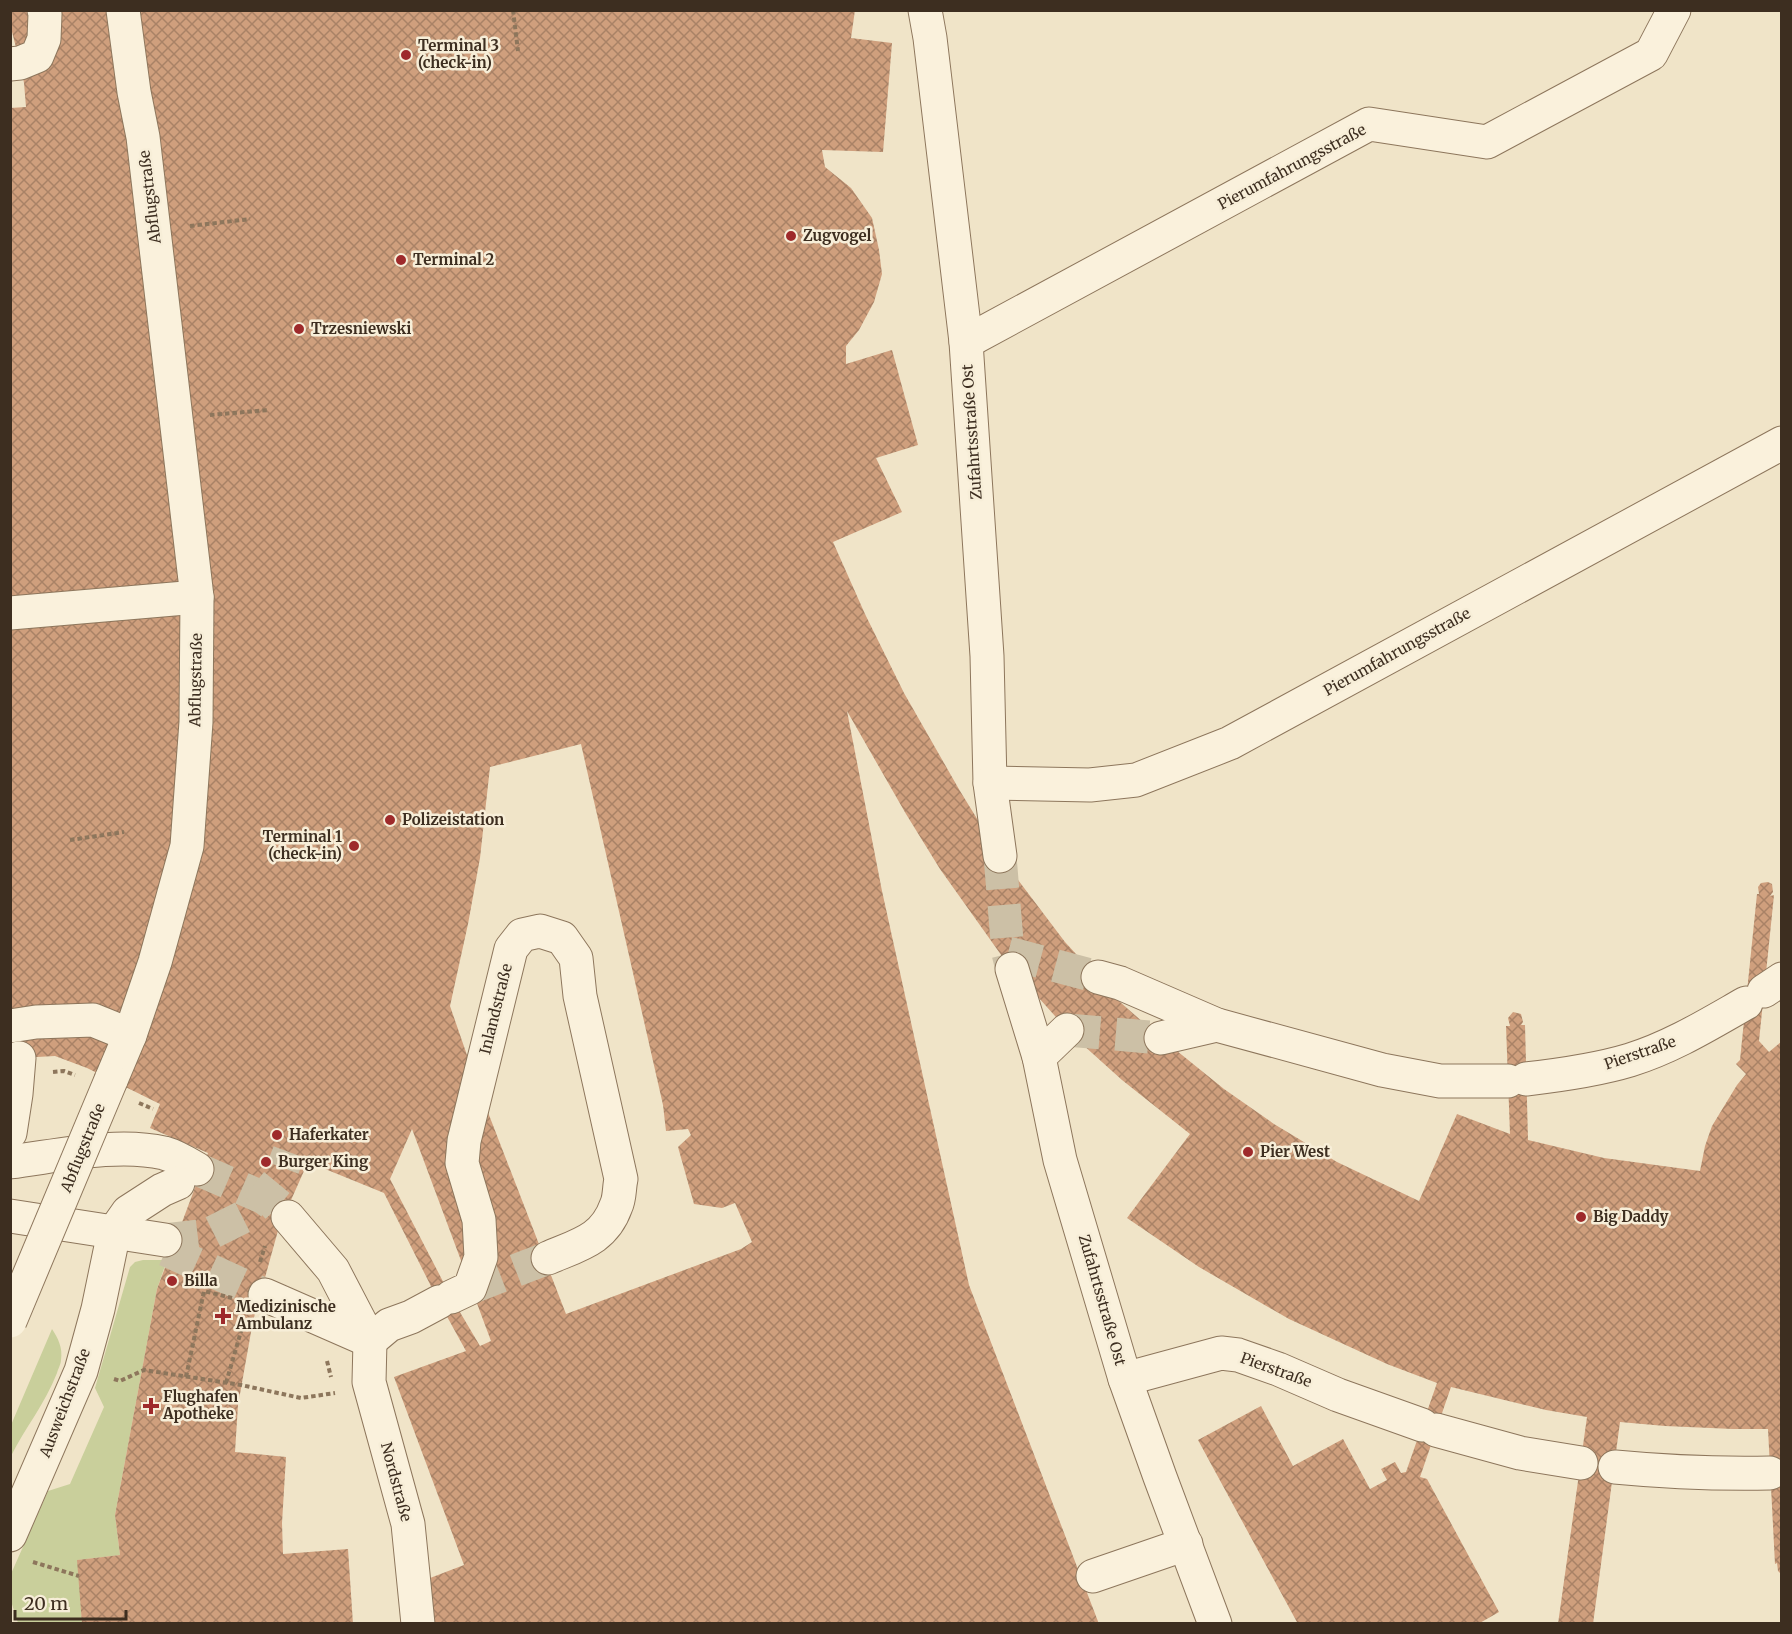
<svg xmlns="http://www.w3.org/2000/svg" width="1792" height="1634" viewBox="0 0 1792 1634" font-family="Merriweather,serif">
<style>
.grass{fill:#c9cf9b}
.building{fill:url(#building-cross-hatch);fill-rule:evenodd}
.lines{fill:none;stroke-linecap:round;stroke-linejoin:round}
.minor-tunnel{stroke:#ccc0a6;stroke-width:33;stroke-dasharray:33 16;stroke-linecap:butt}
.minor-casing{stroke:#8d765c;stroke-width:35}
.path{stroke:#8d765c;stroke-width:4;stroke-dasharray:4.5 3;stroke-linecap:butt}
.minor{stroke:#faf1dc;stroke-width:33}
.minor-bridge-casing{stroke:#8d765c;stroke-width:35;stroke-linecap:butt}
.minor-bridge{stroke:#faf1dc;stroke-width:33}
.poi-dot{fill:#9e2a2b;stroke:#f7eed8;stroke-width:2}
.labels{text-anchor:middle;stroke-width:5;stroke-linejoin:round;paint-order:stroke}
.poi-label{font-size:15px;font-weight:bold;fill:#3d2e20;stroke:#f7eed8;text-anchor:start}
.street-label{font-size:15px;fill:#3d2e20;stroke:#f7eed8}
</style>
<defs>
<pattern id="building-cross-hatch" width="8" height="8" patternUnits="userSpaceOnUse" patternTransform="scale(1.5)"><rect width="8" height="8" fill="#cf9f7d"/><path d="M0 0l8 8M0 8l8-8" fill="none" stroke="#a98266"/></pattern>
</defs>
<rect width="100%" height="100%" fill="#f0e4c8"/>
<!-- grass -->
<g class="grass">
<path d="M143 1260H167L157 1289 115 1515 120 1555 78 1560 82 1623H18L11 1601 10 1576 48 1491 70 1484 104 1407 95 1388 130 1267 135 1262Z"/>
<path d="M52 1329C58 1338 63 1348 61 1360 61 1364 58 1369 57 1373 45 1404 25 1428 11 1456V1425Z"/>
</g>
<!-- building -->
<path class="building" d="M10 10H855L851 38 892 43 883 152 822 150 825 167 851 188 872 218 879 250 882 274 874 302 859 330 846 346V364L892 350 918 445 876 458 902 512 833 542 865 614 904 693 960 791 1000 856 1065 942 1120 1002 1161 1038 1224 1089 1274 1124 1337 1162 1419 1201 1457 1114 1510 1134 1506 1026H1510L1508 1018 1513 1012 1521 1014 1523 1022 1521 1025H1525L1528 1140 1604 1158 1700 1171 1705 1146 1712 1126 1737 1085 1746 1074 1736 1064 1740 1060 1757 894H1759L1758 887 1761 883 1768 882 1772 884 1773 892 1770 896 1774 895 1759 1041 1769 1052 1782 1041V1575L1778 1571 1777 1563 1775 1564 1768 1429H1733L1665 1426 1620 1422 1593 1624H1558L1587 1417 1546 1410 1451 1387 1420 1477 1427 1479 1499 1612 1478 1624H1298L1198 1440 1261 1406 1293 1466 1343 1439 1370 1489 1387 1480 1381 1469 1395 1462 1401 1473 1406 1472 1437 1383 1387 1364 1289 1319 1199 1267 1127 1218 1190 1134 1122 1080 1072 1035 1004 959 940 869 906 814 847 711 882 891 969 1285 1099 1624H433L417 1583 464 1565 394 1377 466 1351 439 1302 384 1193 308 1162 279 1227 253 1321 238 1405 235 1452 286 1457 282 1523 283 1554 348 1549 353 1624H82L77 1560 120 1555 115 1515 157 1289 208 1153 150 1128 160 1104 87 1068 55 1056 19 1058 10 1060V108L26 107 24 83 20 63 11 28ZM581 744 663 1105 666 1131 688 1129 691 1135 678 1147 694 1204 722 1208 735 1203 752 1242 741 1249 566 1314 477 1084 450 1006 468 924 480 858 490 767ZM412 1129 491 1341 480 1346 451 1297 390 1179Z"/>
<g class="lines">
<!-- minor-tunnel -->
<g class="minor-tunnel">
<path d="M1000 856 1008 953 1012 969"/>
<path d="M1008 953 1098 977"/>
<path d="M1067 1030 1161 1038"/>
<path d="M197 1169 264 1198 280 1210"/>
<path d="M165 1240 207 1235 243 1217 264 1198 278 1181 289 1152"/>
<path d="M166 1250 265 1295"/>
<path d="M470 1288 548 1258"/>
</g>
<defs>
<g id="minor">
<path d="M925 10 930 38 966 342 987 656 990 783 1000 856"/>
<path d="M10 64 20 63 37 56 44 39 45 14 44 10"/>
<path d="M966 342 1369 124 1487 142 1651 54 1674 10"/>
<path d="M10 613 197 597"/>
<path d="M990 783 1090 785 1136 780 1230 743 1782 443"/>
<path d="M1012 969 1039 1057 1060 1160 1125 1379 1160 1477 1215 1624"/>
<path d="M1098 977 1120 983 1217 1025 1382 1070 1440 1081H1508"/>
<path d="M1764 991 1782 979"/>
<path d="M10 1026 36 1022 93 1020 130 1035"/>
<path d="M1161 1038 1217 1025"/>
<path d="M1039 1057 1067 1030"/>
<path d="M1526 1079C1561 1075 1597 1070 1630 1060 1672 1047 1709 1024 1746 1003"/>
<path d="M111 1080 130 1035 155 962 187 846 196 722 197 597 143 137 134 92 123 10"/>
<path d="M10 1133 16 1094 19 1058"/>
<path d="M10 1162C58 1156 117 1142 164 1153 175 1156 187 1163 197 1169"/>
<path d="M10 1216 165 1240"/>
<path d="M288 1217 333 1270 370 1341 369 1382 408 1524 418 1624"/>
<path d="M265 1295 370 1341 389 1325 411 1317 439 1302"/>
<path d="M451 1297 470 1288 481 1257 479 1220 462 1163 464 1141 511 949 522 935 540 931 562 938 576 958 580 996 621 1179C619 1187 620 1198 616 1206 604 1240 578 1245 548 1258"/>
<path d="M1125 1379 1221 1353 1238 1355 1278 1369 1338 1395 1422 1425"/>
<path d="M1436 1430 1520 1453 1581 1463"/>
<path d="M1615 1467C1667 1472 1718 1474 1770 1473"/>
<path d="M10 1535 81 1371 98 1309 114 1232 128 1212 162 1190 178 1183"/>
<path d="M1093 1576 1186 1544"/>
</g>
</defs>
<!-- minor casing -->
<use href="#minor" class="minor-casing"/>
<!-- path -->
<g class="path">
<path d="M513 10 518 51"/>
<path d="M190 226 250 219"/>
<path d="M210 415 269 410"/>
<path d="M70 840 124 832"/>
<path d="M53 1072 64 1071 75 1075"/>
<path d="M139 1103 153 1109"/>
<path d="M260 1262 265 1246"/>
<path d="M327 1361 331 1377"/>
<path d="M186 1377 204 1291 232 1298"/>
<path d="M114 1379 120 1381 144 1370 241 1385 301 1398 335 1393"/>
<path d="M226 1383 244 1321"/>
<path d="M33 1562 79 1576"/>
</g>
<!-- minor -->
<use href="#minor" class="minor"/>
<defs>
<path id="minor-bridge" d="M10 1321 111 1080"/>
</defs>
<!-- minor-bridge casing -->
<use href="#minor-bridge" class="minor-bridge-casing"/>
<!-- minor-bridge -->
<use href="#minor-bridge" class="minor-bridge"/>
</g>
<!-- markers -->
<g class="poi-dot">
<circle cx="406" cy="55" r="6"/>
<circle cx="791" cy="236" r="6"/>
<circle cx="401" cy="260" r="6"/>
<circle cx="299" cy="329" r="6"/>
<circle cx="390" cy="820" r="6"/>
<circle cx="354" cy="846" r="6"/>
<circle cx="277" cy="1135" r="6"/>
<circle cx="1248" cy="1152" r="6"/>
<circle cx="266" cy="1162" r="6"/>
<circle cx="1581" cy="1217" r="6"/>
<circle cx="172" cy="1281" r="6"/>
<path d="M220 1307h6v6h6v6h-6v6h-6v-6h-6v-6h6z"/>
<path d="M148 1397h6v6h6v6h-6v6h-6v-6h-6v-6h6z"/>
</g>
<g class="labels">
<!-- poi labels -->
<g class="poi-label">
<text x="418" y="51">Terminal 3<tspan x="418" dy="17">(check-in)</tspan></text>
<text x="803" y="241">Zugvogel</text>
<text x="413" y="265">Terminal 2</text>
<text x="311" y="334">Trzesniewski</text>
<text x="402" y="825">Polizeistation</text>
<text x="342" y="842" text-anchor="end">Terminal 1<tspan x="342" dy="17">(check-in)</tspan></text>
<text x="289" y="1140">Haferkater</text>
<text x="1260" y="1157">Pier West</text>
<text x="278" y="1167">Burger King</text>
<text x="1593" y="1222">Big Daddy</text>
<text x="184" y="1286">Billa</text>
<text x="236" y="1312">Medizinische<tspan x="236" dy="17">Ambulanz</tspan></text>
<text x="163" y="1402">Flughafen<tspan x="163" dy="17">Apotheke</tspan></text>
</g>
<!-- street labels -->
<g class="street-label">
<text transform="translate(1292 167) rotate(-28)" y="5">Pierumfahrungsstraße</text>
<text transform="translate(150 197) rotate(-97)" y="5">Abflugstraße</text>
<text transform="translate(972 432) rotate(-94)" y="5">Zufahrtsstraße Ost</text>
<text transform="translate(1397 652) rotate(-29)" y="5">Pierumfahrungsstraße</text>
<text transform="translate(196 680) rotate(-89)" y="5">Abflugstraße</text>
<text transform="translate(496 1009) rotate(-76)" y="5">Inlandstraße</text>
<text transform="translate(1640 1053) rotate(-19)" y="5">Pierstraße</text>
<text transform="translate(83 1148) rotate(-68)" y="5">Abflugstraße</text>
<text transform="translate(1102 1300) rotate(74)" y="5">Zufahrtsstraße Ost</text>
<text transform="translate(1276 1370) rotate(20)" y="5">Pierstraße</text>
<text transform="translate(65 1403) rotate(-69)" y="5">Ausweichstraße</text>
<text transform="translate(396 1482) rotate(75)" y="5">Nordstraße</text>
</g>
</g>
<!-- border -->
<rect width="1792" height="1634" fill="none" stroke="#3d2e20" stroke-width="24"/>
<!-- scale -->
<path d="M15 1610v9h111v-9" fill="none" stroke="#3d2e20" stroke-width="3"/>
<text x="24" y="1610" font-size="18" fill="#3d2e20" stroke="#f7eed8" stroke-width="4.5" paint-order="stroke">20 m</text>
</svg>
